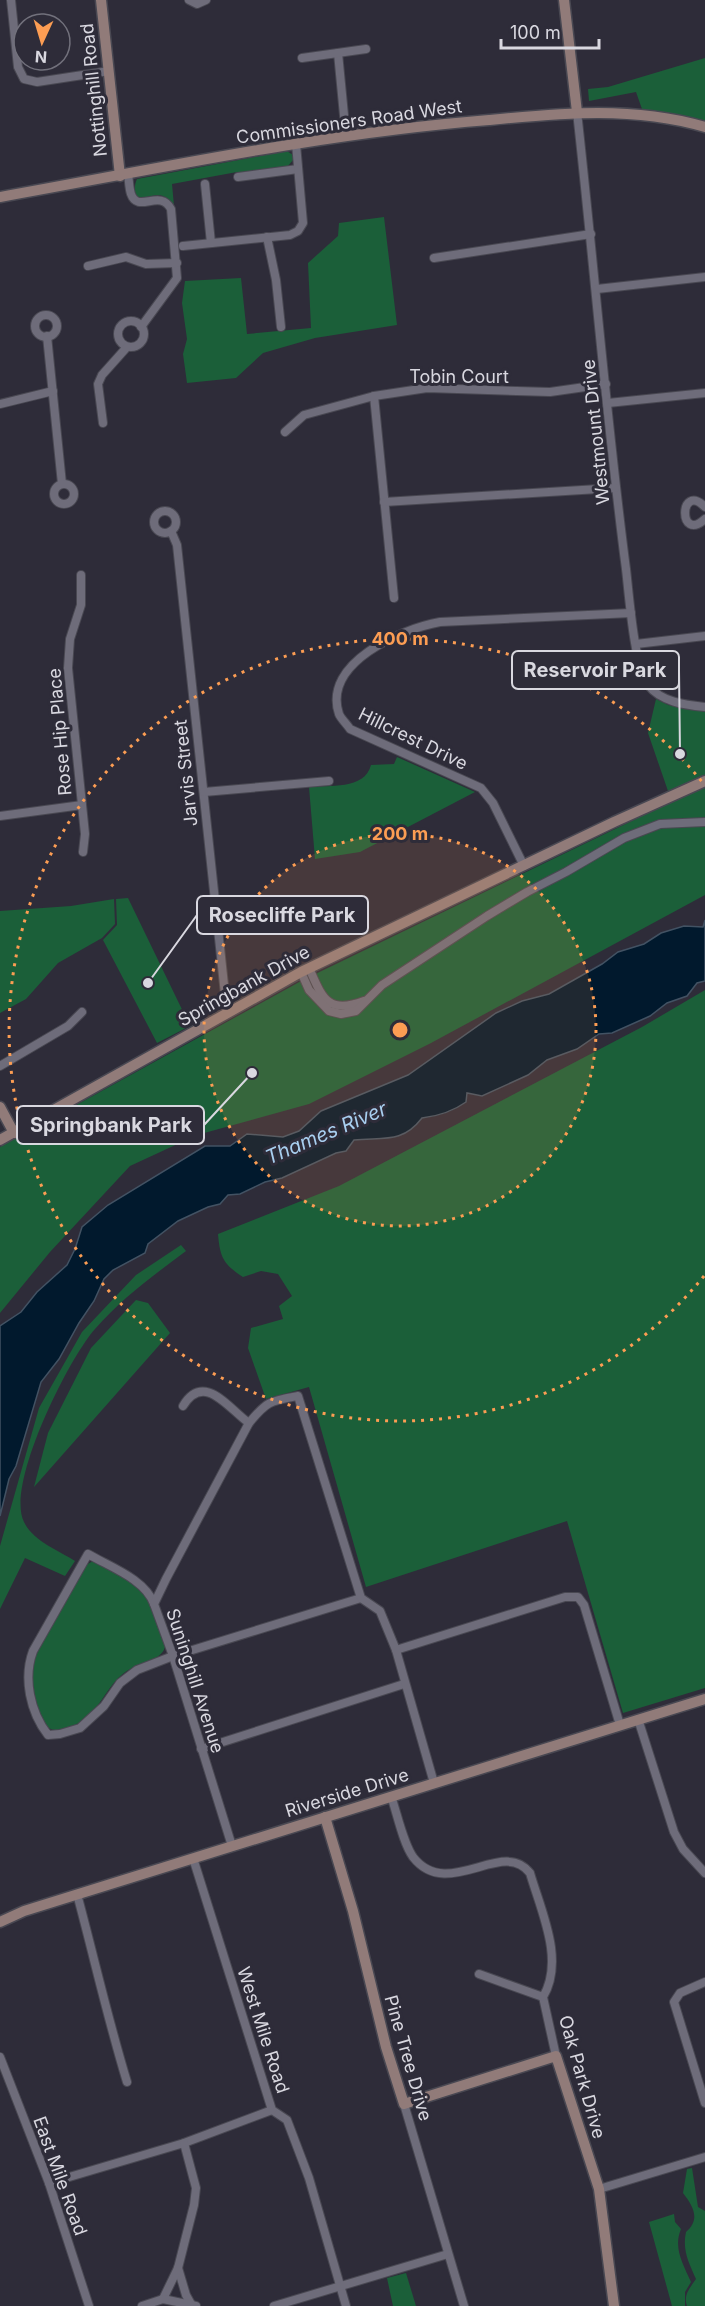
<svg xmlns="http://www.w3.org/2000/svg" width="705" height="2306" viewBox="0 0 705 2306" font-family="Inter,sans-serif">
<style>
.green{fill:#1b5f39}
.water{fill:#01192d;stroke:#425263;stroke-width:1.5}
.lines{fill:none;stroke-linecap:round;stroke-linejoin:round}
.street-casing{stroke:#494852;stroke-width:10}
.secondary-casing{stroke:#494852;stroke-width:13}
.street{stroke:#6e6c7a;stroke-width:8}
.secondary{stroke:#917b79;stroke-width:10}
.ring{fill:none;stroke:#fc9d53;stroke-width:3;stroke-dasharray:3 6}
.labels{text-anchor:middle;stroke-width:6;stroke-linejoin:round;paint-order:stroke}
.street-label{font-size:18px;fill:#d9d8e0;stroke:#2e2c39}
.water-label{font-size:20px;font-style:italic;fill:#a8ceef;stroke:#2e2c39}
.centre{fill:#fc9d53;stroke:#2e2c39;stroke-width:3}
.ring-label{font-size:18px;text-anchor:middle;font-weight:bold;fill:#fc9d53;stroke:#2e2c39;stroke-width:6;stroke-linejoin:round;paint-order:stroke}
.leader{fill:none;stroke:#d9d8e0;stroke-width:2}
.callout-dot{fill:#d9d8e0;stroke:#2e2c39;stroke-width:2}
.callout{fill:#2e2c39;stroke:#d9d8e0;stroke-width:2}
.callout-label{font-size:20px;text-anchor:middle;font-weight:bold;fill:#d9d8e0}
</style>
<rect width="100%" height="100%" fill="#2e2c39"/>
<!-- green -->
<g class="green">
<path d="M705 58V124L642 109 636 92 589 101 588 89 608 87Z"/>
<path d="M287 151 293 155V160L288 166 238 174 237 172 172 184 174 206C163 190 156 196 138 199 134 194 134 185 137 179Z"/>
<path d="M384 217 397 325 315 338 263 353 236 378 187 383 183 354 187 339 182 303 185 281 241 278 247 334 311 328 308 263 338 236 339 223Z"/>
<path d="M656 699 668 705 705 711V775L668 791 648 733Z"/>
<path d="M397 757 475 792 360 852 315 859 309 787C328 785 365 790 371 765L394 764Z"/>
<path d="M705 788V895L431 1043 309 1104 197 1135 130 1166 50 1252 0 1313V1147L303 980 677 799Z"/>
<path d="M128 898 190 1026 157 1043 103 940 117 925 116 899Z"/>
<path d="M114 899 115 924 102 938 58 963 26 999 0 1013V911L71 906Z"/>
<path d="M705 990V1688L623 1713 567 1521 366 1587 309 1387 266 1399 248 1348 251 1328 283 1319 279 1306 292 1296 278 1274 261 1271 243 1277C223 1264 220 1257 218 1234L339 1186 642 1027Z"/>
<path d="M181 1245 186 1251C154 1275 122 1298 95 1329 69 1358 5 1485 24 1522 33 1541 58 1550 75 1561L65 1576 25 1558 0 1609V1546L39 1408 82 1332 136 1275Z"/>
<path d="M136 1300 148 1303 170 1333 34 1487 48 1433 91 1348Z"/>
<path d="M93 1561C109 1570 129 1578 142 1591 155 1604 159 1630 165 1647 161 1662 136 1663 124 1673 107 1686 100 1709 82 1721 71 1728 53 1736 45 1724 35 1710 28 1674 34 1657 37 1648 44 1638 50 1629 62 1608 74 1586 86 1565Z"/>
<path d="M692 2168 698 2207 705 2211V2306H687C683 2295 690 2288 696 2279 689 2263 682 2250 686 2232 701 2219 693 2206 683 2193L687 2169Z"/>
<path d="M674 2214 675 2222 681 2229C673 2248 683 2264 691 2282L685 2292V2306H672L649 2222Z"/>
<path d="M406 2273 416 2306H393L387 2278Z"/>
</g>
<!-- water -->
<path class="water" d="M705 920V981L697 983 687 996 667 1003 650 1016 612 1033 599 1034 577 1049 547 1060 528 1075 482 1096 467 1093 466 1102C452 1112 439 1116 422 1118 402 1144 383 1137 354 1140L346 1151 336 1153 282 1178 265 1182 240 1194 228 1195 220 1204 208 1207 178 1221 148 1244 145 1253 113 1270 104 1279 94 1301 79 1323 59 1359 41 1382 16 1466 9 1479 0 1516V1326L21 1312 37 1292 67 1265 75 1249 82 1227 108 1205 205 1146H230L247 1134 283 1137 299 1131 321 1111 408 1075 496 1013 522 1001 549 994 602 964 618 952 644 944 661 933 684 926 703 927Z"/>
<g class="lines">
<defs>
<g id="street">
<path d="M11 0 18 67 24 79 37 82 109 71"/>
<path d="M189 0 197 4 206 0"/>
<path d="M338 53 346 136"/>
<path d="M302 58 366 49"/>
<path d="M577 112C594 264 606 417 626 569 629 594 634 666 648 685 661 702 685 705 705 707"/>
<path d="M128 174C129 180 129 188 131 194 138 214 160 188 171 209L177 278 141 327"/>
<path d="M238 177 298 169"/>
<path d="M205 184 211 243"/>
<path d="M267 237 276 280 281 327"/>
<path d="M183 246 290 235 298 231 303 223 296 144"/>
<path d="M434 258 591 234"/>
<path d="M88 266 126 257 146 264 177 263"/>
<path d="M597 289 705 277"/>
<circle cx="46" cy="326" r="11"/>
<circle cx="131" cy="334" r="13"/>
<path d="M47 336 62 484"/>
<path d="M374 396 394 598"/>
<path d="M608 403 705 393"/>
<path d="M0 404 53 391"/>
<path d="M103 423 98 384 102 375 127 347"/>
<path d="M285 432 304 415 374 396 427 388 550 392 606 384"/>
<circle cx="64" cy="494" r="10"/>
<path d="M384 502 615 488"/>
<path d="M705 507C679 481 678 544 705 519"/>
<circle cx="165" cy="522" r="11"/>
<path d="M171 531 177 545 227 1013"/>
<path d="M81 575V605L70 639 68 668 85 834 83 852"/>
<path d="M636 644 705 636"/>
<path d="M204 792 329 781"/>
<path d="M0 816 82 805"/>
<path d="M524 866 493 803 481 788 350 729C347 724 341 719 339 714 322 663 401 629 440 622L631 613"/>
<path d="M309 968C322 997 327 1015 364 1001"/>
<path d="M301 972 309 990 329 1011 341 1014 356 1011 382 985 487 916 527 892 566 872 624 838 660 824 705 822"/>
<path d="M0 1066 68 1026 82 1012"/>
<path d="M183 1406C204 1371 229 1409 249 1423"/>
<path d="M154 1604C145 1579 110 1567 88 1554L33 1651C23 1678 30 1712 48 1735L60 1734 80 1728 104 1706 120 1683 137 1670 173 1656 361 1598"/>
<path d="M396 1650 565 1597H578L584 1605 620 1725"/>
<path d="M638 1719 674 1832 683 1849 705 1873"/>
<path d="M201 1749 404 1684"/>
<path d="M391 1796C397 1813 403 1843 413 1857 448 1902 503 1837 530 1873 541 1911 565 1960 543 1997L556 2056"/>
<path d="M232 1846 173 1656 154 1604 166 1579 249 1423C267 1401 270 1401 298 1396L361 1598 380 1611 396 1650 434 1783"/>
<path d="M193 1858 272 2110 287 2120 309 2178 346 2306"/>
<path d="M77 1894C94 1957 108 2020 127 2082"/>
<path d="M479 1974 543 1997"/>
<path d="M705 1982 680 1993 674 2002 705 2103"/>
<path d="M0 2057 49 2183 89 2306"/>
<path d="M404 2104 464 2306"/>
<path d="M49 2183 184 2143 272 2110"/>
<path d="M599 2189 705 2157"/>
<path d="M178 2268 186 2295 191 2304"/>
<path d="M163 2299 178 2268 194 2205 196 2188 184 2143"/>
<path d="M142 2306 163 2299 196 2306"/>
<path d="M274 2306 448 2254"/>
</g>
<g id="secondary">
<path d="M101 0 120 176"/>
<path d="M564 0 577 112"/>
<path d="M0 197C162 168 324 133 489 120 562 113 634 106 705 127"/>
<path d="M0 1107 14 1133"/>
<path d="M0 1140 301 972 614 822 705 781"/>
<path d="M325 1817 353 1911 386 2047 404 2104 556 2056 599 2189 614 2306"/>
<path d="M0 1922 24 1911 705 1699"/>
</g>
</defs>
<!-- street casing -->
<use href="#street" class="street-casing"/>
<!-- secondary casing -->
<use href="#secondary" class="secondary-casing"/>
<!-- street -->
<use href="#street" class="street"/>
<!-- secondary -->
<use href="#secondary" class="secondary"/>
</g>
<!-- distance rings -->
<circle cx="400" cy="1030" r="196" fill="#fc9d53" fill-opacity=".12"/>
<g class="ring">
<circle cx="400" cy="1030" r="196"/>
<path d="M704 1276A391 391 0 1 1 704 784"/>
</g>
<g class="labels">
<!-- street labels -->
<g class="street-label">
<text transform="translate(94 90) rotate(-96)" y="6">Nottinghill Road</text>
<text transform="translate(349 122) rotate(-8)" y="6">Commissioners Road West</text>
<text x="459" y="383">Tobin Court</text>
<text transform="translate(596 432) rotate(-96)" y="6">Westmount Drive</text>
<text transform="translate(60 732) rotate(-95)" y="6">Rose Hip Place</text>
<text transform="translate(413 739) rotate(26)" y="6">Hillcrest Drive</text>
<text transform="translate(186 773) rotate(-96)" y="6">Jarvis Street</text>
<text transform="translate(244 986) rotate(-29)" y="6">Springbank Drive</text>
<text transform="translate(195 1681) rotate(72)" y="6">Suninghill Avenue</text>
<text transform="translate(347 1793) rotate(-17)" y="6">Riverside Drive</text>
<text transform="translate(263 2030) rotate(72)" y="6">West Mile Road</text>
<text transform="translate(408 2058) rotate(74)" y="6">Pine Tree Drive</text>
<text transform="translate(582 2077) rotate(74)" y="6">Oak Park Drive</text>
<text transform="translate(60 2176) rotate(70)" y="6">East Mile Road</text>
</g>
<!-- water labels -->
<g class="water-label">
<text transform="translate(326 1133) rotate(-23)" y="7">Thames River</text>
</g>
</g>
<circle cx="400" cy="1030" r="9" class="centre"/>
<g class="ring-label">
<text x="400" y="645">400 m</text>
<text x="400" y="840">200 m</text>
</g>
<!-- callouts -->
<path class="leader" d="M680 754L679 670M148 983L197 915M252 1073L204 1125"/>
<g class="callout-dot">
<circle cx="680" cy="754" r="6"/>
<circle cx="148" cy="983" r="6"/>
<circle cx="252" cy="1073" r="6"/>
</g>
<g class="callout">
<rect x="512" y="651" width="167" height="38" rx="6"/>
<rect x="197" y="896" width="171" height="38" rx="6"/>
<rect x="17" y="1106" width="187" height="38" rx="6"/>
</g>
<g class="callout-label">
<text x="595" y="677">Reservoir Park</text>
<text x="282" y="922">Rosecliffe Park</text>
<text x="111" y="1132">Springbank Park</text>
</g>
<!-- north arrow -->
<g transform="translate(42 42) rotate(184)"><circle r="28" fill="#2e2c39" stroke="#72717c" stroke-width="1.5"/>
<path d="M0-4.5L10 22L0 15L-10 22Z" fill="#fc9d53"/>
<text y="-9" font-size="16" font-weight="bold" text-anchor="middle" fill="#d9d8e0">N</text>
</g>
<!-- scale -->
<path d="M501 39v9h98v-9" fill="none" stroke="#d9d8e0" stroke-width="3"/>
<text x="510" y="39" font-size="18" fill="#d9d8e0" stroke="#2e2c39" stroke-width="4.5" paint-order="stroke">100 m</text>
</svg>
